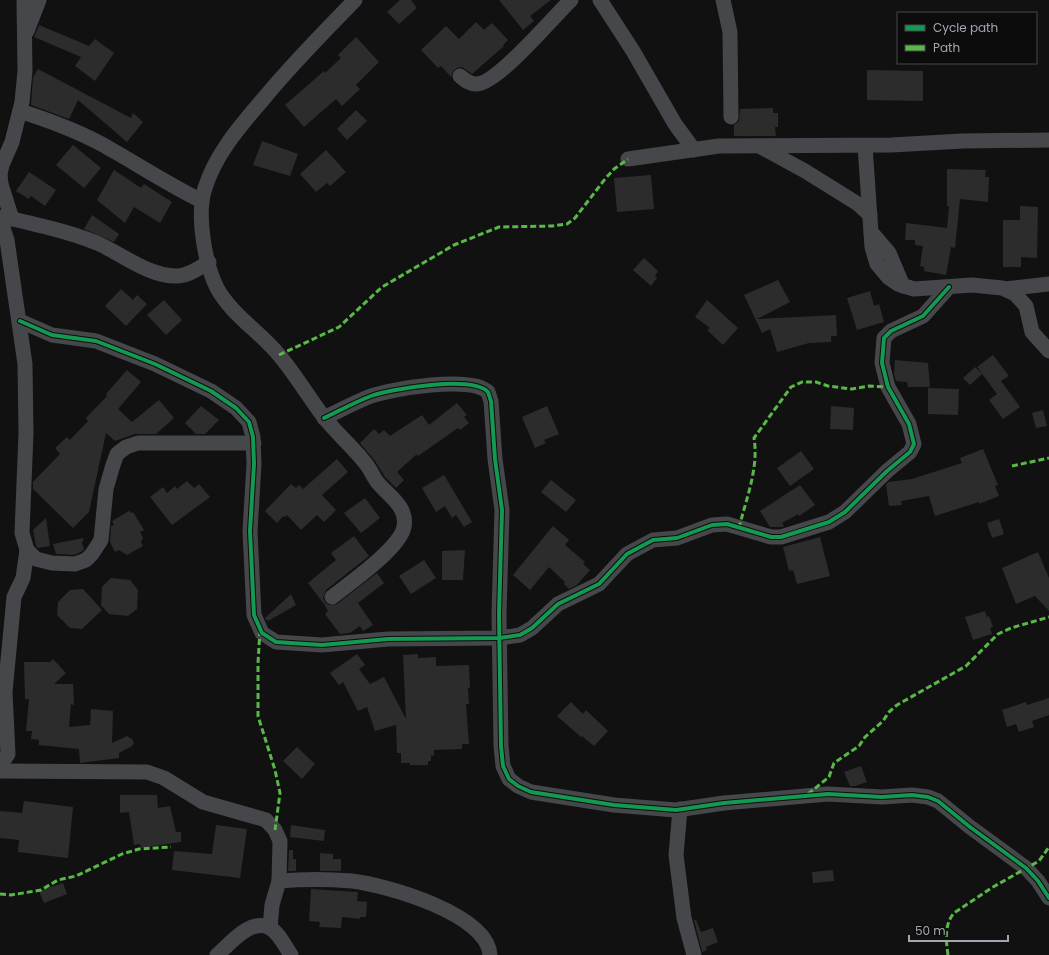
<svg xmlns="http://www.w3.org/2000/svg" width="1049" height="955" viewBox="0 0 1049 955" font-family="Poppins,sans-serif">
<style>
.building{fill:#2c2c2d}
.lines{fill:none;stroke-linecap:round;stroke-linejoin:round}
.minor{stroke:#46474a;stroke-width:15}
.quiet{stroke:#58b947;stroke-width:3;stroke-dasharray:6 3;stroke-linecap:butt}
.cycleway-casing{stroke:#0c0c0d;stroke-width:6}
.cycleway{stroke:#139951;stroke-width:4}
</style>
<rect width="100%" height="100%" fill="#111112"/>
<!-- building -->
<g class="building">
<path d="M400 0H411L417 8 399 24 387 12Z"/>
<path d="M499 0H551L530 16 534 21 523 30Z"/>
<path d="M476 22 484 30 492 23 508 40 503 45 504 46 472 74 462 67 457 68 453 71 451 77 441 66 438 68 421 50 446 26 459 39Z"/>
<path d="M39 25 89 46 95 39 114 53 95 81 75 66 81 57 34 37Z"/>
<path d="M356 37 379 62 356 85 360 89 342 106 336 99 304 127 285 105 324 71 325 73 341 58 338 55Z"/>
<path d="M38 69 131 118 133 113 143 122 127 142 78 100 69 119 31 105 33 77Z"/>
<path d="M867 70 923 71V101L867 100Z"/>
<path d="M773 108V113H778V127H775L776 136H734V125L739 121 740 109Z"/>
<path d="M356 110 367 121 347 140 337 129Z"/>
<path d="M262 141 298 154 290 176 253 165Z"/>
<path d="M73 145 101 168 84 188 56 165Z"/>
<path d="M326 150 346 172 330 186 327 183 316 192 300 174Z"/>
<path d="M947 169 986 170 985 177H989L988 202 960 199 955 248 951 247 946 275 924 271V267L920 266 923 246 915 245V240H905L906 223 947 228 949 206H947Z"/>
<path d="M114 170 141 188 144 184 172 202 160 223 134 207 125 223 97 200Z"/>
<path d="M29 172 56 190 45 206 31 196 29 199 16 191Z"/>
<path d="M651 175 654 209 617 212 614 178Z"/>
<path d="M1020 206 1038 207 1037 258 1021 257V267H1003V220H1020Z"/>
<path d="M92 215 119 234 114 242 84 229Z"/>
<path d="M644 258 658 271 655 276 657 278 651 286 633 270Z"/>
<path d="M778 280 790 302 757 319 836 315 837 336H831V342L809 343 777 352 770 329 762 333 744 295Z"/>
<path d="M121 289 133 300 137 295 147 304 126 326 105 306Z"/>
<path d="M870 291 874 306 879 304 884 322 857 330 847 298Z"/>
<path d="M164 300 182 320 166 335 147 315Z"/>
<path d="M707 300 738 328 723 345 707 330 710 328 695 317Z"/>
<path d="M993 355 1009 376 1001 381 1020 407 1003 419 989 400 997 394 977 367Z"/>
<path d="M895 360 928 363 930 387H908L907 382 896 381 894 374Z"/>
<path d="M975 367 982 374 970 385 963 378Z"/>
<path d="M127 370 141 382 118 409 132 422 159 400 174 418 156 434H135L115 441 106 433 89 512 73 528 33 489V482L60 454 55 448 67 437 70 440 88 421 86 418 107 396 106 394Z"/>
<path d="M928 388 959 389 958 415 928 414Z"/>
<path d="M457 403 467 415 464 417 469 423 460 430 458 428 418 456 417 454 397 472 404 480 396 488 385 477 375 461 360 443 374 429 379 434 384 430 390 436 422 415 429 425Z"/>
<path d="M201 406 219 420 205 434H196L185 423Z"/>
<path d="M547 406 559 434 544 440 546 443 535 448 522 417Z"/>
<path d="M831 406 854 408 853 430 830 429Z"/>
<path d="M1043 410 1047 426 1036 428 1032 413Z"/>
<path d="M983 449 998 485 995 486 999 496 979 504V502L935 516 929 496 901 501 902 505 889 506 886 485 888 482 912 479 962 463 960 458Z"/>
<path d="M801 451 814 469 790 486 777 468Z"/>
<path d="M337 459 348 472 322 495 336 510 324 522 317 515 301 530 287 515 285 517 283 516 277 523 265 511 291 484 296 488 299 485 303 489Z"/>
<path d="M444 475 472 522 464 527 456 515 452 518 445 506 436 512 422 488Z"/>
<path d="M551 480 576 500 566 512 541 492Z"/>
<path d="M187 481 194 488 199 484 210 497 172 525 150 497 163 487 167 493 175 486 177 489Z"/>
<path d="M800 485 815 505 799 516 798 514 782 523 784 526 782 527H770L760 511Z"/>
<path d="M365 498 380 518 361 533 344 513Z"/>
<path d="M129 511 131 513 133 512 144 530 140 532 143 538 141 542 143 546 127 555 119 550 115 552 110 542 111 526 114 525 112 521Z"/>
<path d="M46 518 50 546 38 548 36 546 33 530Z"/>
<path d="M999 519 1004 534 992 538 987 523Z"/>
<path d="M553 526 569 540 565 545 585 562 583 564 590 570 577 585 569 589 564 584 565 582 549 567 530 590 513 575Z"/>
<path d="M354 536 369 556 326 590 323 598 325 602 329 605 337 604 377 573 384 583 358 603 373 625 363 631 360 626 350 633 340 634 325 614 328 611 324 604 308 583 336 560 331 553Z"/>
<path d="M820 537 830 576 797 584 793 570 789 571 783 547Z"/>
<path d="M84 538 82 543 84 549 81 552 74 555 56 554 53 544Z"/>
<path d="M465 550 463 580H442V551Z"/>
<path d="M1038 552 1049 578V611L1035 596 1016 604 1002 568Z"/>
<path d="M424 560 436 578 411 594 399 576Z"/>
<path d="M111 578 130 580 138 590 137 609 128 616 109 614 101 605 102 587Z"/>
<path d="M83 589 102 610 82 629 70 628 57 615 58 602 70 590Z"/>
<path d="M291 594 296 605 268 621 265 618Z"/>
<path d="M985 611 987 617 989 616 993 627 990 628 992 634 973 640 965 617Z"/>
<path d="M357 654 365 665 359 669 370 684 384 677 406 719 403 655 418 654V658L436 657V666L469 665 470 688H468L469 704H466L469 744H462V749L434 750V756L431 755V761H428V765H410V763H401V753H397L396 725 375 731 367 707 358 711 343 682 339 685 330 673Z"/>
<path d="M53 659 66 673 54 684H73L74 705 71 704 69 727 90 725 91 709 113 711 112 743 127 736 132 739 134 743 132 746 119 753V758L80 763 79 749 39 745V740L31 739 32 731H26L29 699H25L24 662H50Z"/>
<path d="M1049 698V715L1032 721 1034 727 1019 732 1016 724 1007 727 1002 710 1026 702 1027 705Z"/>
<path d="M571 702 583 714 586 710 608 731 594 746 582 736 581 737 557 716Z"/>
<path d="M297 747 315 764 302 779 283 761Z"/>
<path d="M861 766 867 782 855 786H850L844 772Z"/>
<path d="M120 795H157L158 808 170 806 176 832H181V842L141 848 140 844 134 845 129 812 120 813Z"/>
<path d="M24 801 73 807 68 858 18 852 19 840 0 838V811L22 813Z"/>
<path d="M216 825 247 829 240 878 172 870 174 851 212 854Z"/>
<path d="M291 825 325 830 324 841 290 837Z"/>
<path d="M289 850H293V859H296V871H288Z"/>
<path d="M320 853 333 854V859H341V871H320Z"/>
<path d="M833 870 834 881 813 883 812 872Z"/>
<path d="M63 883 67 894 44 903 39 891Z"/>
<path d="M311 889 358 892 357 901 367 902 366 917H360V919L342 917 341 928 319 927 320 922 309 921Z"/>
<path d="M694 920H696L701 932 713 928 718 942 706 947 707 950 702 952Z"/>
</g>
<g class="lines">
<!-- minor -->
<g class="minor">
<path d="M600 0 633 51 675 124 694 150"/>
<path d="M723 0 730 32 731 117"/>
<path d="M27 31 39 0"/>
<path d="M460 76C465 80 469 84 476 84 497 85 554 16 571 0"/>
<path d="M20 111C51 121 84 133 112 150 142 167 171 186 202 201"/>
<path d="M865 146 872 247 877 264 888 277 898 284 914 289 972 285 1002 288 1015 294 1026 306 1032 332 1049 351"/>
<path d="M761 147 805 171 858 204 870 215"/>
<path d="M628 159 719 146 891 145 963 141 1049 140"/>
<path d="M3 217C34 224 67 231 97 243 122 254 148 276 176 276 188 276 199 268 209 262"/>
<path d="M0 219 7 240 25 364 26 433 22 533 27 550 36 559 52 563 75 564 86 560 92 554 101 540 106 489 113 465 117 454 126 447 138 443H254"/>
<path d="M12 219 1 184 0 174 2 165 12 142 22 102 25 71 24 0"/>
<path d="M871 232 889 253 903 286"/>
<path d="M1005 289 1049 284"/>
<path d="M20 321 52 335 96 341 155 364 211 391 236 408 249 422 253 437 254 464 250 531 254 615 262 633 276 642 322 645 388 639 499 638 520 635 532 628 558 604 599 584 627 554 653 540 677 538 712 525 727 524 771 537H781L829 522 845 512 887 471 910 452 914 444 909 424 888 387 882 363 884 338 891 331 923 316 949 287"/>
<path d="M324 418C339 411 355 402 371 396 391 389 472 375 488 392 489 394 490 399 491 401L495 459 502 510 499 614 501 746 503 766 509 779 518 786 531 792 614 805 676 810 724 803 828 794 882 797 912 795 928 797 938 801 970 827 1026 868 1038 881 1049 898"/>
<path d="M332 597C350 583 400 548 404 527 408 507 389 496 378 483 373 477 371 470 366 464 353 447 336 433 323 416 308 396 295 374 279 355 260 332 231 314 217 288 205 264 196 214 205 188 216 153 241 125 265 97 293 63 324 32 355 0"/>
<path d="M0 766 8 754 5 692 14 597 23 578 27 550"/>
<path d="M0 771 147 772 164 778 203 802 266 820 275 830 280 841 279 881 272 905 270 928"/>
<path d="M680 809 676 855 684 918 694 955"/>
<path d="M279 881C304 879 328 879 352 881 386 885 488 914 490 955"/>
<path d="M217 955C229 945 251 917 270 928 279 933 285 946 291 955"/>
</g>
<!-- quiet -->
<g class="quiet">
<path d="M279 355 339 327 382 287 454 245 499 227 552 226 567 224 575 218 605 179 614 169 628 159"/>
<path d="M1012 466 1049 458"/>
<path d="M739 528C746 499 759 468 754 438L791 387 802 382H816L828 386 852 389 869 386 888 387"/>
<path d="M260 630 258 663V716L275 770 280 793 275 830"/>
<path d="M808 794 829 777 834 763 859 746 865 737 883 721 889 712 897 705 966 666 998 634 1011 628 1049 617"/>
<path d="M0 894 11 895 41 890 58 880 76 876 122 854 139 849 171 847"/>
<path d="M948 955C946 940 944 925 954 913L993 887 1039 861 1049 847"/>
</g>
<defs>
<g id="cycleway">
<path d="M20 321 52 335 96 341 155 364 211 391 236 408 249 422 253 437 254 464 250 531 254 615 262 633 276 642 322 645 388 639 499 638 520 635 532 628 558 604 599 584 627 554 653 540 677 538 712 525 727 524 771 537H781L829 522 845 512 887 471 910 452 914 444 909 424 888 387 882 363 884 338 891 331 923 316 949 287"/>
<path d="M324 418C339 411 355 402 371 396 391 389 472 375 488 392 489 394 490 399 491 401L495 459 502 510 499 614 501 746 503 766 509 779 518 786 531 792 614 805 676 810 724 803 828 794 882 797 912 795 928 797 938 801 970 827 1026 868 1038 881 1049 898"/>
</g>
</defs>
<!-- cycleway casing -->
<use href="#cycleway" class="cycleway-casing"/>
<!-- cycleway -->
<use href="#cycleway" class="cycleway"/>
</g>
<!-- legend -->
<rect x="897" y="12" width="140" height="52" fill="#0c0c0d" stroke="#48494f"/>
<rect x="905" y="25" width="20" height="6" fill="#139951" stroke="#48494f"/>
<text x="933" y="32" font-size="12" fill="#a3a5b1">Cycle path</text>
<rect x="905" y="45" width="20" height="6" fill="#58b947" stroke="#48494f"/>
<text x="933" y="52" font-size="12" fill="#a3a5b1">Path</text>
<!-- scale -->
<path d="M909 935v6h99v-6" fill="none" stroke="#a3a5b1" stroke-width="2"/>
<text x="915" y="935" font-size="12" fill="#a3a5b1" stroke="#0c0c0d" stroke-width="3" paint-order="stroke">50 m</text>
</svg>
